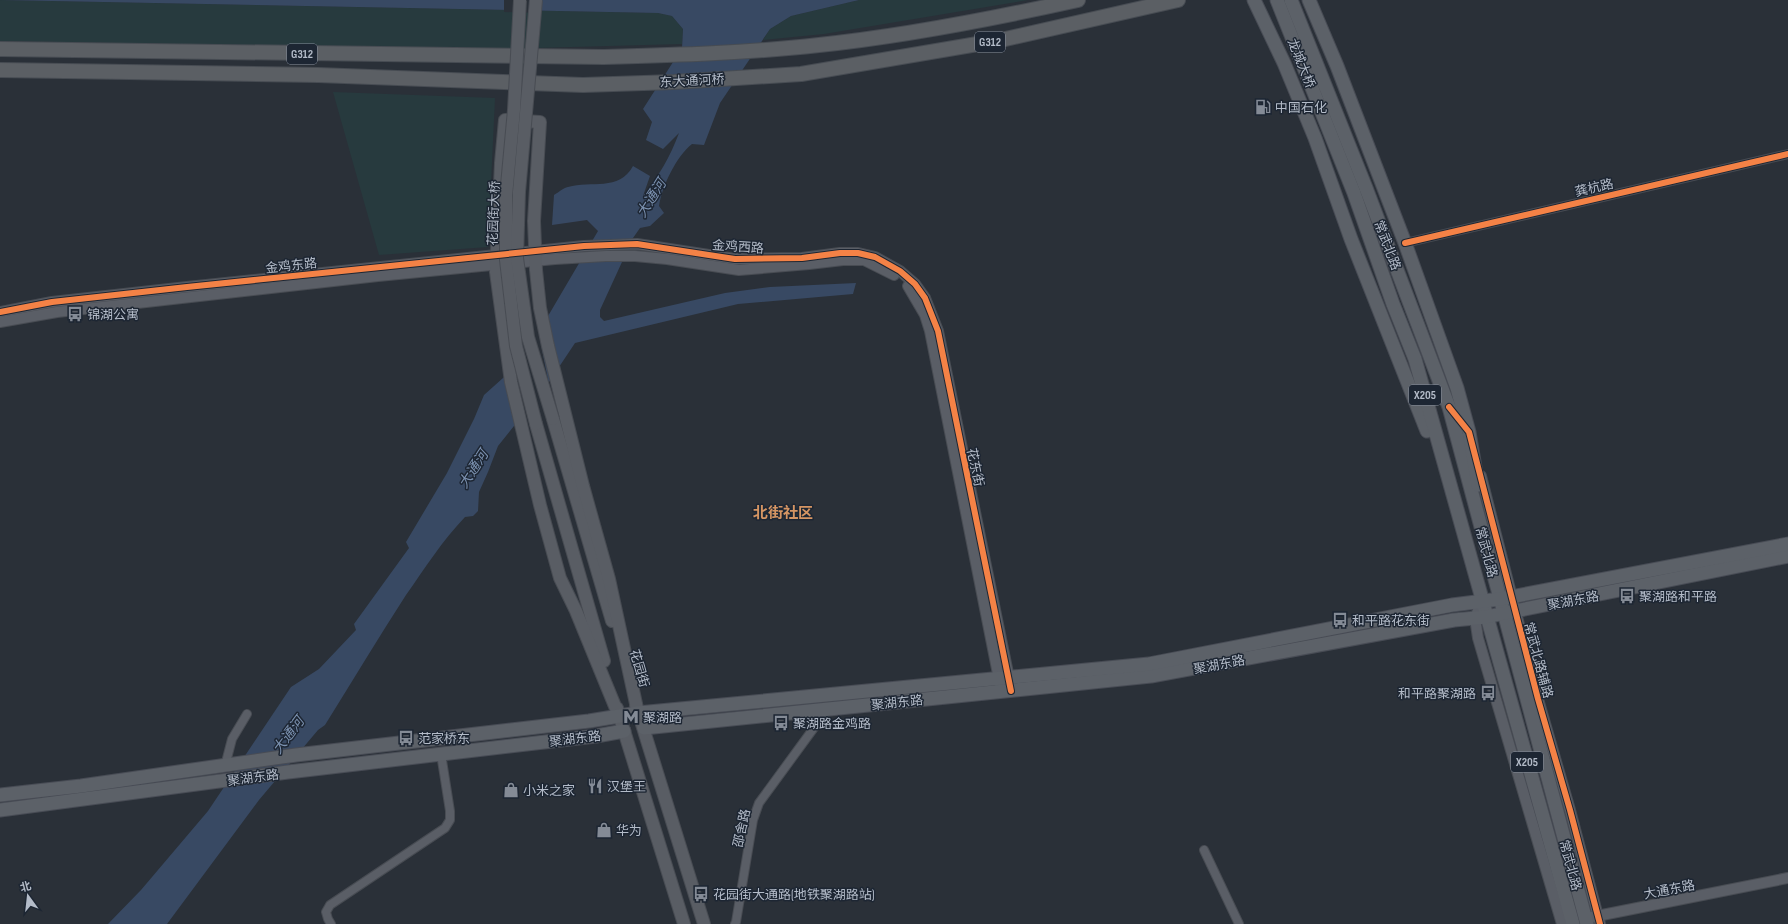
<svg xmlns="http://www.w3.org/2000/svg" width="1788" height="924" viewBox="0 0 1788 924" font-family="'Sofia Sans Condensed','Noto Sans SC',sans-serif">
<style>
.green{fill:#273a3e}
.water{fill:#384963}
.pier{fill:#2a3038}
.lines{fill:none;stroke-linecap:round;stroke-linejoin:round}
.minor-casing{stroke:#484c53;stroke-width:10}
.tertiary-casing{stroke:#484c53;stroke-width:12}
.secondary-casing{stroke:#484c53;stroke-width:14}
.primary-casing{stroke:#484c55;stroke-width:15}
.trunk-casing{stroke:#474c53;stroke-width:16}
.minor{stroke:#5a5e66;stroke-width:8}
.tertiary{stroke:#5a5e66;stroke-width:10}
.secondary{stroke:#595d64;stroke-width:12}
.primary{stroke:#5c6168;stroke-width:13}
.trunk{stroke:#5b5f64;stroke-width:14}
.secondary-bridge-casing{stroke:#484c53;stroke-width:14;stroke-linecap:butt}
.secondary-bridge{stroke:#595d64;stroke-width:12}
.cycleway-casing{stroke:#1d2633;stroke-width:8}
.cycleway{stroke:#f48246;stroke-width:6}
.labels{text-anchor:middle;stroke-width:3;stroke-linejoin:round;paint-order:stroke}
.shield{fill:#1d2633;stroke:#878f9c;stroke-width:1}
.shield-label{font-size:12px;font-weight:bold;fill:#b4bcc9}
.street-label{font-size:13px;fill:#b4bcc9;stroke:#1d2633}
.poi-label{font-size:13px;fill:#b4bcc9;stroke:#1d2633;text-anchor:start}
.water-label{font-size:14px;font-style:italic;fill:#7c92b1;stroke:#1d2633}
.quarter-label{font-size:15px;font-weight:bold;fill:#d59563;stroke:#1d2633}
</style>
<rect width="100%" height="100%" fill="#2a3038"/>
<!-- green -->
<g class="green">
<path d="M0 0 658 13 672 16 683 29 682 44 496 49 0 41Z"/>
<path d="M859 0H1028L824 34 763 40 770 29 791 16Z"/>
<path d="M333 92 495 98 488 247 379 255Z"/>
</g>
<!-- water -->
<path class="water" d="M0 0H859L791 16 770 29 720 103 704 145 692 144C676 157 662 186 659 206L664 213 650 226 640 228 633 238 600 310V317L604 321 725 293 770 287 856 283 853 294 738 304 575 343 549 382 498 446 488 472 479 492 478 511 473 516 465 517C442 541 425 568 406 595 378 638 352 682 325 725L318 730 259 800 167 924H108L141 890 208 811 291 687 319 669 356 630 354 624 409 548 406 542 447 473 474 419 484 395 521 362 598 231 587 220 552 225 554 195C559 192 563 188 568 187 591 180 619 192 633 166L650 176 643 196C659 176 670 157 679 133L663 149 646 140 652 122 643 109 682 48 683 29 672 16 658 13Z"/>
<!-- pier -->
<g class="pier">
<path d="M504 0H542L541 13 504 12Z"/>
<path d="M538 329 549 385 519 422 508 370 520 360Z"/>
</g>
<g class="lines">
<defs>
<g id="minor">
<path d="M1405 243 1788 154"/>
<path d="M225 766 232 739 247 714"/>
<path d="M1204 850 1239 924"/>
<path d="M331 924 328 919 326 912 330 905 445 828 450 820V811L441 754"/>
<path d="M735 924 736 922 753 820 759 803 827 710"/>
</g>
<g id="tertiary">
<path d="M908 286 925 315 930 331 1000 684"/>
<path d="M0 312 52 302 187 287 584 246 637 244 735 259 802 258 840 253H858L875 257 900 271 915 284 925 298 938 331 1010 683"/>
<path d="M0 322 57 312 378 276 555 259 606 256H635L667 259 739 270 809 264 843 260H864L894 275"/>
<path d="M1481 476 1538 699 1570 810 1600 924"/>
<path d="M1482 600 1475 618 1478 638 1562 924"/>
<path d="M1592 917 1788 878"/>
</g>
<g id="secondary">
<path d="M553 419 612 621"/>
<path d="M536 424 604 661"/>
<path d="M636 705 704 924"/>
<path d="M617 708 684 924"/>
<path d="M619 716 576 611 560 578 540 505 511 382 496 272 501 163 505 120 540 122 534 221 536 270 540 308 548 346 583 486 609 579 638 713"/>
</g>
<g id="primary">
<path d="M1254 0 1284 63 1315 138 1351 239 1427 431"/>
<path d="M1277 0 1354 193 1393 304 1415 359 1573 924"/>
<path d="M1291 0 1366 188 1449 407 1587 924"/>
<path d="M1309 0 1337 66 1405 243 1457 388 1469 432 1478 485"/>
<path d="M644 728 1151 676 1454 620 1486 617 1515 611 1788 556"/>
<path d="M0 795 81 786 296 755 589 721 638 713 1149 664 1452 605 1500 599 1788 544"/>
<path d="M0 810 288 772 596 736 624 731"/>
</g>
<g id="trunk">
<path d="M0 49 604 57C676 55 748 53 819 45 906 36 992 19 1078 0"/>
<path d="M0 70 318 75 583 85 674 82 801 74 1001 40 1178 0"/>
</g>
</defs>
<!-- minor casing -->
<use href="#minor" class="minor-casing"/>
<!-- tertiary casing -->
<use href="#tertiary" class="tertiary-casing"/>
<!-- secondary casing -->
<use href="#secondary" class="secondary-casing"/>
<!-- primary casing -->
<use href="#primary" class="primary-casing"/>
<!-- trunk casing -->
<use href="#trunk" class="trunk-casing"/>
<!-- minor -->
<use href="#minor" class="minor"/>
<!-- tertiary -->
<use href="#tertiary" class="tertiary"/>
<!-- secondary -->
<use href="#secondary" class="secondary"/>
<!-- primary -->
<use href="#primary" class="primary"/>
<!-- trunk -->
<use href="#trunk" class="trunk"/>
<defs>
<g id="secondary-bridge">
<path d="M520 0 514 110 506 196V260L516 346 536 424"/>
<path d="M536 0 519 192 517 258 528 337 553 419"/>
</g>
</defs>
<!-- secondary-bridge casing -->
<use href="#secondary-bridge" class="secondary-bridge-casing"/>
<!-- secondary-bridge -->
<use href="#secondary-bridge" class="secondary-bridge"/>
<defs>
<g id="cycleway">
<path d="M1405 243 1788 154"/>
<path d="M0 312 52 302 187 287 584 246 637 244 735 259 802 258 840 253H858L875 257 900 271 915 284 925 298 938 331 1011 691"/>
<path d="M1449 407 1469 432 1538 699 1570 810 1600 924"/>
</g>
</defs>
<!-- cycleway casing -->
<use href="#cycleway" class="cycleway-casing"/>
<!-- cycleway -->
<use href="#cycleway" class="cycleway"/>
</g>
<!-- icons -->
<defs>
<symbol id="fuel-bare" viewBox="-9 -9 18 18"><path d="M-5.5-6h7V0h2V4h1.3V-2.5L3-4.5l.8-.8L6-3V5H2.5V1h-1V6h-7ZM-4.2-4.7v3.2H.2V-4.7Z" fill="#848b96" stroke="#1d2633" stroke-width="2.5" paint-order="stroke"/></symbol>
<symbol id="bus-bare" viewBox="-9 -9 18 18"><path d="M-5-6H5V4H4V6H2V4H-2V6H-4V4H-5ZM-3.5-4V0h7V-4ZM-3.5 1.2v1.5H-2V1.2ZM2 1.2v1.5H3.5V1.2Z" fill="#848b96" stroke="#1d2633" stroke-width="2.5" paint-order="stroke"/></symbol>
<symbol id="metro-bare" viewBox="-9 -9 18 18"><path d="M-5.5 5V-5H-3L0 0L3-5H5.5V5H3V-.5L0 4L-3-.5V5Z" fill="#848b96" stroke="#1d2633" stroke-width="2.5" paint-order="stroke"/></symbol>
<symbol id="restaurant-bare" viewBox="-9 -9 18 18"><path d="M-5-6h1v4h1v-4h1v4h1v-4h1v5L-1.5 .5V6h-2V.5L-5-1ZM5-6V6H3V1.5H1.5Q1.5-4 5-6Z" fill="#848b96" stroke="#1d2633" stroke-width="2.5" paint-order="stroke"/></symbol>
<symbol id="shop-bare" viewBox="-9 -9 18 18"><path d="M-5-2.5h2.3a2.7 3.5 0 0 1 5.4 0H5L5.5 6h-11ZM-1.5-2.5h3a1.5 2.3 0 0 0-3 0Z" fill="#848b96" stroke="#1d2633" stroke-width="2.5" paint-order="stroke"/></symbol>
</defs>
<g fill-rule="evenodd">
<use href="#fuel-bare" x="1252" y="96" width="22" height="22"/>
<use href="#bus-bare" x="64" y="303" width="22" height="22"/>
<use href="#bus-bare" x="1616" y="585" width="22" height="22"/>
<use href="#bus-bare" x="1329" y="609" width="22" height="22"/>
<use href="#bus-bare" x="1477" y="682" width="22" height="22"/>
<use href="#metro-bare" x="620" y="706" width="22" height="22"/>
<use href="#bus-bare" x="770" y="712" width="22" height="22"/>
<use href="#bus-bare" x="395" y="727" width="22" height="22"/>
<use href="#restaurant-bare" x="584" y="775" width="22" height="22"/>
<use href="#shop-bare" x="500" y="779" width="22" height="22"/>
<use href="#shop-bare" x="593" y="819" width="22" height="22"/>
<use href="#bus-bare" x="690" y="883" width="22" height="22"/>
</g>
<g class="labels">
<!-- shield labels -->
<g class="shield">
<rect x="975" y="32" width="30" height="20" rx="3"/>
<rect x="287" y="44" width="30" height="20" rx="3"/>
<rect x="1409" y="385" width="32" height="20" rx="3"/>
<rect x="1511" y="752" width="32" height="20" rx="3"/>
</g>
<g class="shield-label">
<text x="990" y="46">G312</text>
<text x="302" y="58">G312</text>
<text x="1425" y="399">X205</text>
<text x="1527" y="766">X205</text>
</g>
<!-- street labels -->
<g class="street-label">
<text transform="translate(1302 63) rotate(68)" y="5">龙城大桥</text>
<text transform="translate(692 80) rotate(-3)" y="5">东大通河桥</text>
<text transform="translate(1594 187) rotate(-13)" y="5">龚杭路</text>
<text transform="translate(493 213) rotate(-88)" y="5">花园街大桥</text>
<text transform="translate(1388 245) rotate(69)" y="5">常武北路</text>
<text transform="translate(738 246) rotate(4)" y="5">金鸡西路</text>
<text transform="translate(291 265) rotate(-6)" y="5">金鸡东路</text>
<text transform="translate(976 467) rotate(78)" y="5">花东街</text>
<text transform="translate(1487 552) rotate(75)" y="5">常武北路</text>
<text transform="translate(1573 600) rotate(-11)" y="5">聚湖东路</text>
<text transform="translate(1539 660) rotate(75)" y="5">常武北路辅路</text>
<text transform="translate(1219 664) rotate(-11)" y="5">聚湖东路</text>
<text transform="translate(640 668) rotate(74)" y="5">花园街</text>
<text transform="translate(897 702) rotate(-6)" y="5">聚湖东路</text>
<text transform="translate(575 738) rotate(-7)" y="5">聚湖东路</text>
<text transform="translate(253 777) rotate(-8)" y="5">聚湖东路</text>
<text transform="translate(741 828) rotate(-78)" y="5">邵舍路</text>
<text transform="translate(1571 865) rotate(75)" y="5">常武北路</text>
<text transform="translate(1669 889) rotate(-11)" y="5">大通东路</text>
</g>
<!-- poi labels -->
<g class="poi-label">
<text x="1275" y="112">中国石化</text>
<text x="87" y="319">锦湖公寓</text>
<text x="1639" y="601">聚湖路和平路</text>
<text x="1352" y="625">和平路花东街</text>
<text x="1476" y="698" text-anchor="end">和平路聚湖路</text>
<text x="643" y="722">聚湖路</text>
<text x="793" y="728">聚湖路金鸡路</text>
<text x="418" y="743">范家桥东</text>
<text x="607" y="791">汉堡王</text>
<text x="523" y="795">小米之家</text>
<text x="616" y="835">华为</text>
<text x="713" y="899">花园街大通路(地铁聚湖路站)</text>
</g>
<!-- water labels -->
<g class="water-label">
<text transform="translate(651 198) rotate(-58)" y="5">大通河</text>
<text transform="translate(473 469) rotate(-57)" y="5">大通河</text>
<text transform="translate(288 735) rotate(-53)" y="5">大通河</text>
</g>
<!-- quarter labels -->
<g class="quarter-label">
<text x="783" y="518">北街社区</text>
</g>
</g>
<!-- north arrow -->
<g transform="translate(28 896) rotate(345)" stroke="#1d2633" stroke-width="3" paint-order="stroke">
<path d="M0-3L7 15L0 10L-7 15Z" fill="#b4bcc9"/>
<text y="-6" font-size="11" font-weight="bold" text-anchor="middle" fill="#b4bcc9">北</text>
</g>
</svg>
